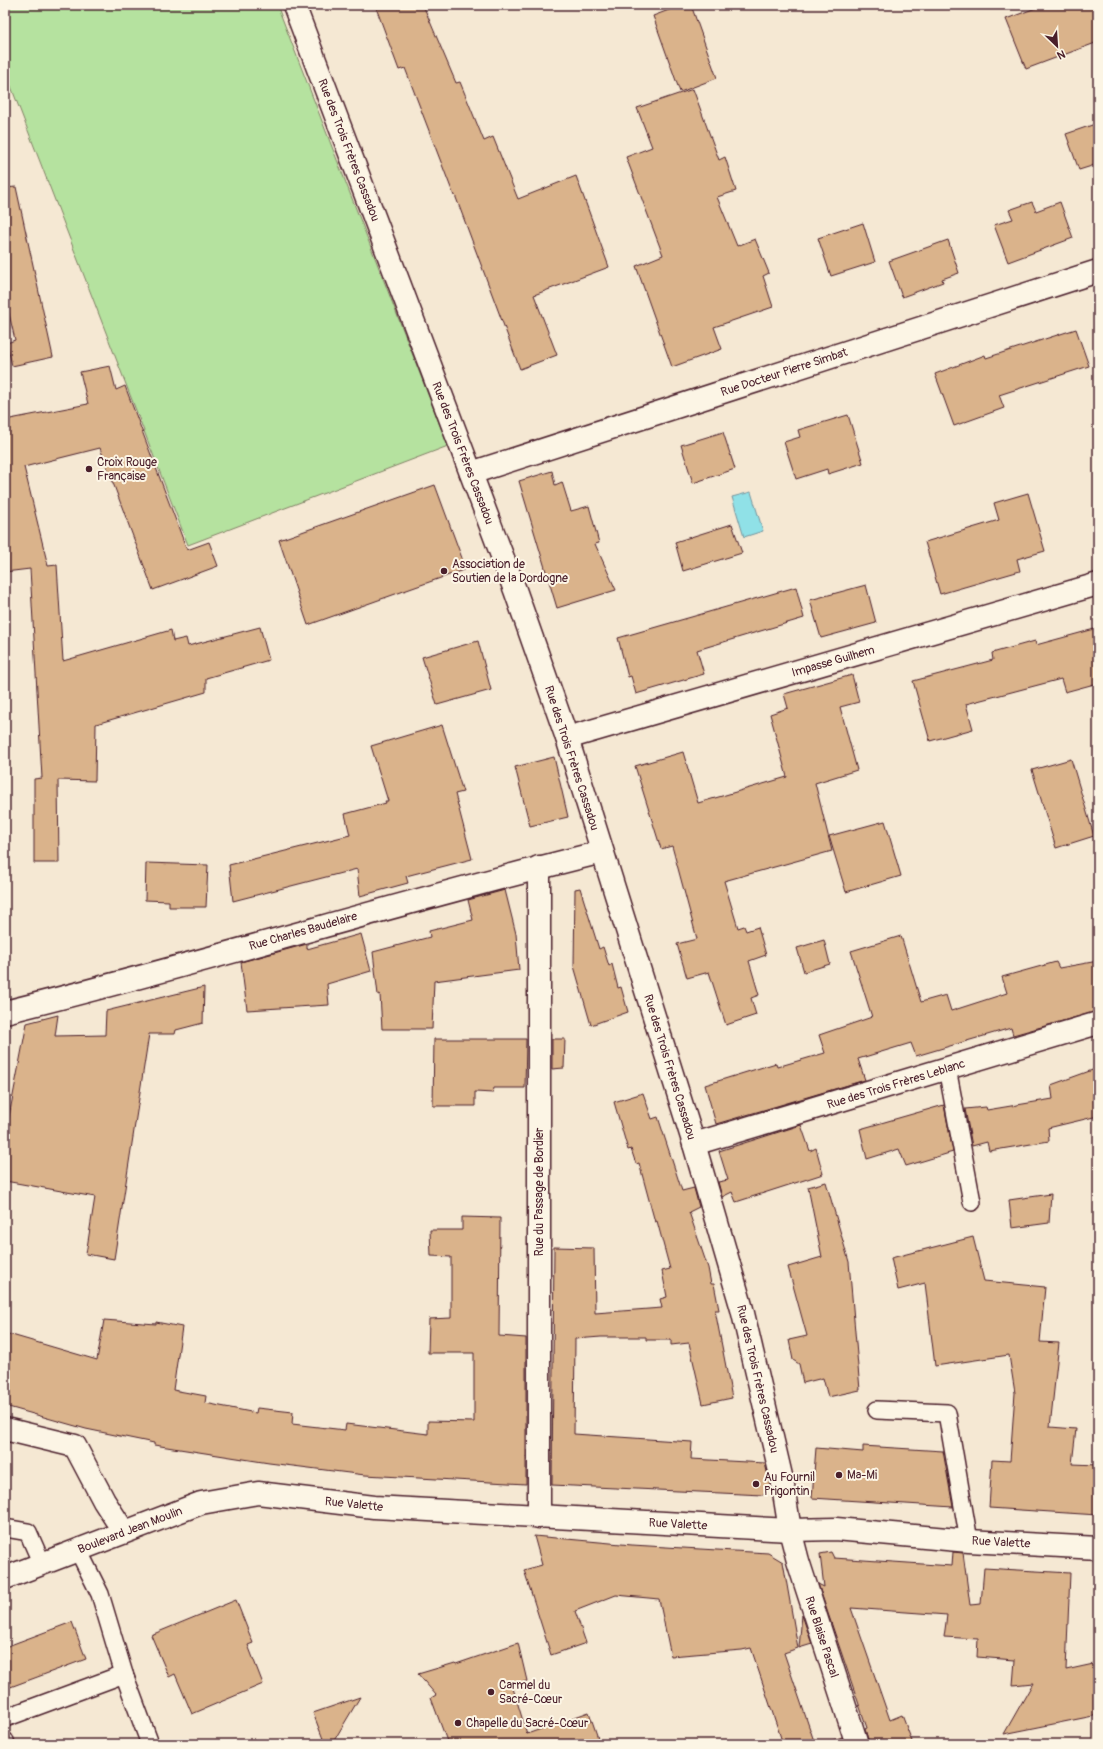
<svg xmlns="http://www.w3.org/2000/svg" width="1103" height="1749" viewBox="0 0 1103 1749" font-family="Pangolin,sans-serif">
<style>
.green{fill:#b5e29f;stroke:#808065}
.water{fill:#90e1e7;stroke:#74939c}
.building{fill:#dab38b;stroke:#4a1f2b}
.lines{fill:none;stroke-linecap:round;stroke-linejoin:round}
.lane-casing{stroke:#4a1f2b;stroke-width:20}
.street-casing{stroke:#4a1f2b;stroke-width:25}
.secondary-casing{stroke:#4a1f2b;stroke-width:25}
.lane{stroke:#fcf5e5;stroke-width:17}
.street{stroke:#fcf5e5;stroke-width:22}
.secondary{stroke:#fcf5e5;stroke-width:22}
.poi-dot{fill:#4a1f2b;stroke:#fcf5e5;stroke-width:1.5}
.labels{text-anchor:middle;stroke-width:4;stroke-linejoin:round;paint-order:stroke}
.street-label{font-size:12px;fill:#4a1f2b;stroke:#fcf5e5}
.poi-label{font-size:12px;fill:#4a1f2b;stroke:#fcf5e5;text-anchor:start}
</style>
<rect width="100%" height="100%" fill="#f5e8d3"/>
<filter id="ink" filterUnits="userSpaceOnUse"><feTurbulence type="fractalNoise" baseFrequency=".025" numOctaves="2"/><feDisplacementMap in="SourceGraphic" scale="8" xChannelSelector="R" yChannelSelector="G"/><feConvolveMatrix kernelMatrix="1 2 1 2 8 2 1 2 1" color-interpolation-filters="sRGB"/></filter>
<g filter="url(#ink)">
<!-- green -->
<path class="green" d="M5 5H277L448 446 188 545 5 71Z"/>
<!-- water -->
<path class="water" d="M751 492 763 531 744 537 732 497Z"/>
<!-- building -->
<g class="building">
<path d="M375 5H423L456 83 460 82 484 141 493 137 518 199 576 176 609 267 534 295 557 355 520 369 455 195 454 196 405 68 399 70Z"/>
<path d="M682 5H691L717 78 680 92 653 16Z"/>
<path d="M1044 5H1098V42L1026 69 1006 19Z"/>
<path d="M693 89 719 160 725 157 736 191 717 197 737 246 755 239 769 273 763 276 773 307 714 327 722 349 672 367 636 266 663 255 626 157 652 147 637 108Z"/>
<path d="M1098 123V164L1079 170 1066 134Z"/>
<path d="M16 187 53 357 12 366 7 343 15 340 5 296V188Z"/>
<path d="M1032 202 1036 211 1060 202 1073 238 1008 262 994 225 1013 219 1009 210Z"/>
<path d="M863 223 875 262 831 276 818 238Z"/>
<path d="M948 240 959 273 942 279 943 282 902 297 889 261Z"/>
<path d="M1076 329 1089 366 999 395 1004 408 954 426 935 374 985 355 986 358Z"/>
<path d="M110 366 116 390 125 386 187 550 209 542 218 566 153 590 100 448 24 467 48 566 57 565 63 661 171 630 173 641 186 638 188 646 260 627 269 660 206 678V692L96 724 95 781 58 780 59 863H34V779L42 778 30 569 5 572V420L88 404 80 372Z"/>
<path d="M848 415 863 463 828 474 827 469 796 479 784 442 800 437 798 430Z"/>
<path d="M723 432 735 469 693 483 681 445Z"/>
<path d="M552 471 555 485 562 482 571 511 589 506 599 543 595 544 616 590 557 608 519 481Z"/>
<path d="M435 485 466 569 308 625 279 540Z"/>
<path d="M1028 493 1045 551 1017 559 1020 571 940 594 925 542 999 520 994 503Z"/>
<path d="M732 524 742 553 683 571 675 542Z"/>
<path d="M866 585 876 623 821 638 810 600Z"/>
<path d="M796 587 804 618 697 650 704 674 636 694 631 676 628 677 618 638Z"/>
<path d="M1098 628V683L1065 692 1061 679 966 704 973 729 930 741 913 681 993 660 992 653 1035 641 1036 645Z"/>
<path d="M478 641 491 690 437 705 422 657Z"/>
<path d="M852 675 859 702 840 707 857 770 815 783 832 851 724 881 738 928 744 926 746 931 758 927 766 955 749 961 759 995 751 998 756 1015 726 1025 709 972 687 978 677 944 697 939 672 846 661 849 635 766 683 752 698 803 787 777 770 714 788 708 784 694Z"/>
<path d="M442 725 463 792 455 794 472 859 406 876 408 883 360 896 357 869 233 901 229 865 350 835 345 814 386 803 385 801H388L371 746Z"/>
<path d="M554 757 568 817 530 826 515 767Z"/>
<path d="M1071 759 1094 836 1056 848 1032 770Z"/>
<path d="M885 821 901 876 846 892 829 836Z"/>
<path d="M146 863 208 865 206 907H169V901L145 900Z"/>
<path d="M580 888 599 949 603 947 609 966 612 964 618 988 621 987 628 1012 591 1025 574 966 575 889Z"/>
<path d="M505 890 516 934 519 970 434 981 432 1029H382L380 994 378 995 373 952 430 937 429 931 473 920 468 900Z"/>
<path d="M361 934 371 971 327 984 329 1005 247 1010 241 962 307 944V949Z"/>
<path d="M901 936 921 1002 946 995 951 1011 1007 993 1002 977 1056 962 1059 968 1098 961V1011L1013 1035 1011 1028 916 1056 911 1043 858 1059 865 1080 716 1124 705 1085 776 1063 777 1067 825 1053 819 1035 872 1017 851 951Z"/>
<path d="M824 940 830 964 804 972 797 948Z"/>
<path d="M204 987 203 1023 176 1030 175 1034H149L114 1259 86 1254 95 1197 5 1181V1137L27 1023 58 1015 55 1036 105 1035 106 1011Z"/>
<path d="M434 1039H526L525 1088H494L493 1093 475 1092V1106H433Z"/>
<path d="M552 1039H565L564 1068 552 1069Z"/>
<path d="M1098 1068V1116L1048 1128 1049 1141 989 1151 987 1142 972 1146 965 1109 986 1107 987 1110 1053 1099 1051 1085Z"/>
<path d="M643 1093 652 1119 658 1117 682 1191 694 1188 699 1207 689 1212 708 1268 711 1284H714L719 1310H715L732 1398 703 1404 689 1343 671 1345V1340H646V1337H601L575 1339 574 1434 692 1442 691 1459 765 1463 770 1485 763 1495 552 1485 554 1247 594 1248 595 1313 662 1308 660 1299 667 1297 662 1271 670 1269 657 1221 655 1222 639 1163 636 1164 631 1149 628 1150 614 1102Z"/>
<path d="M944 1105 953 1152 906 1166 899 1149 867 1159 860 1129Z"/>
<path d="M801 1125 810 1151 816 1148 823 1174 736 1202 732 1192 722 1197 718 1182 728 1180 719 1151Z"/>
<path d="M826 1182 849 1262 860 1390 828 1397 823 1378 803 1383 799 1364 793 1360 789 1340 807 1336 788 1267 822 1257 808 1187Z"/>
<path d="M1051 1194 1049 1223 1012 1228 1009 1200Z"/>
<path d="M462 1217 500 1218 499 1336 526 1338V1484L365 1475 269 1463 154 1445V1443L86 1429 5 1406V1333L97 1360 104 1320 156 1324V1322L182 1327 173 1390 206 1396 205 1403 256 1413 257 1408 293 1412 292 1424 345 1430 346 1424 428 1434V1421L474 1422V1353H428L429 1319 451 1318V1257L431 1256 430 1230H462Z"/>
<path d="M973 1237 984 1281 1045 1287 1040 1342 1059 1343 1050 1427 1076 1429 1072 1464 1098 1465V1515L989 1508 992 1460 1010 1461 1015 1393 1009 1355 935 1366 925 1283 898 1290 891 1258Z"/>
<path d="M863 1446 943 1451 953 1507 812 1498 816 1448 863 1452Z"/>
<path d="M534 1536 632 1545 768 1553 783 1562 798 1648 784 1653 815 1744H783L751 1648 742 1650 671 1656 659 1599 616 1595 575 1611 586 1643 551 1655 524 1570 542 1565Z"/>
<path d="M831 1552 834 1558 952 1566 953 1552 963 1553 970 1605 981 1604 984 1568 1070 1573 1066 1670 1098 1663V1715L1004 1734 1033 1683 1013 1685 1015 1660 977 1657 978 1639 944 1637 947 1615 851 1608 890 1720 902 1715 913 1744H869L865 1729 867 1728 818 1584 824 1587 820 1554Z"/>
<path d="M236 1600 253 1643 248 1645 263 1684 192 1714 175 1674 169 1677 151 1635Z"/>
<path d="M802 1615 812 1644 799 1648Z"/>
<path d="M72 1622 86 1659 5 1689V1647Z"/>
<path d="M518 1643 527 1681 512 1685 527 1734 589 1712 600 1744H448L431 1698 436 1695 418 1674 455 1663 456 1664Z"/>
<path d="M360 1697 332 1744H325L313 1713Z"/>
<path d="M842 1737 844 1744H832L831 1741Z"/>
</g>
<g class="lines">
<defs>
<g id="lane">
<path d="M947 1068 972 1202"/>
<path d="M877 1410 947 1413 969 1541"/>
<path d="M5 1528 28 1532 42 1564"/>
<path d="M78 1550 100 1594 124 1674 150 1744"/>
<path d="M5 1718 124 1674"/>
<path d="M5 1741 6 1744"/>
</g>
<g id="street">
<path d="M294 5 515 590 567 738 694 1144 742 1309 782 1480 790 1530 798 1561 857 1744"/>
<path d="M471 473 1098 271"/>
<path d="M567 738 1098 584"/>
<path d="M539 867V1517"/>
<path d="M5 1012C205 963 402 901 602 852"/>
<path d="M694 1144 1098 1023"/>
<path d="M5 1429 75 1446 104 1501 124 1532"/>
</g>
<path id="secondary" d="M5 1578 201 1503 258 1493 374 1507 790 1530 836 1529 969 1541 1098 1548"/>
</defs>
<!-- lane casing -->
<use href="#lane" class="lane-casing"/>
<!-- street casing -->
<use href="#street" class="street-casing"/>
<!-- secondary casing -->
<use href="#secondary" class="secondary-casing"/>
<!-- lane -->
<use href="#lane" class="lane"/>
<!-- street -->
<use href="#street" class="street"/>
<!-- secondary -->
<use href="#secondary" class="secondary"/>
</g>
</g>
<!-- markers -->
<g class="poi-dot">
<circle cx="89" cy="469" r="4"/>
<circle cx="444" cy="571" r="4"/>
<circle cx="839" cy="1475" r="4"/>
<circle cx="756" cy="1484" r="4"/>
<circle cx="491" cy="1692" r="4"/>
<circle cx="458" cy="1723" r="4"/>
</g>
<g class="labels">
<!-- street labels -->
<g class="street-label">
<text transform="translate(349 150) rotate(69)" y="4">Rue des Trois Frères Cassadou</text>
<text transform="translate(784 372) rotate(-18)" y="4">Rue Docteur Pierre Simbat</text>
<text transform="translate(463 453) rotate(69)" y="4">Rue des Trois Frères Cassadou</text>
<text transform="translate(833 661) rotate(-16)" y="4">Impasse Guilhem</text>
<text transform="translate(572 758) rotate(72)" y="4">Rue des Trois Frères Cassadou</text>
<text transform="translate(303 931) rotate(-16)" y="4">Rue Charles Baudelaire</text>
<text transform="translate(670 1067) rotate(73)" y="4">Rue des Trois Frères Cassadou</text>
<text transform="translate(896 1084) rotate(-17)" y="4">Rue des Trois Frères Leblanc</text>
<text transform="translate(539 1192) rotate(-90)" y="4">Rue du Passage de Bordier</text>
<text transform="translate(758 1379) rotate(77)" y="4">Rue des Trois Frères Cassadou</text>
<text transform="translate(354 1504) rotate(6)" y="4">Rue Valette</text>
<text transform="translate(678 1524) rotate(3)" y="4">Rue Valette</text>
<text transform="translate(130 1530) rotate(-21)" y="4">Boulevard Jean Moulin</text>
<text transform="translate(1001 1542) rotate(3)" y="4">Rue Valette</text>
<text transform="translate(822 1637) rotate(72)" y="4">Rue Blaise Pascal</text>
</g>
<!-- poi labels -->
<g class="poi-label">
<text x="97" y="466">Croix Rouge<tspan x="97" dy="14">Française</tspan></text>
<text x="452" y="568">Association de<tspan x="452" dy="14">Soutien de la Dordogne</tspan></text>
<text x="847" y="1479">Ma-Mi</text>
<text x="764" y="1481">Au Fournil<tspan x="764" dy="14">Prigontin</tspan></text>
<text x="499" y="1689">Carmel du<tspan x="499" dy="14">Sacré-Cœur</tspan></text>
<text x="466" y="1727">Chapelle du Sacré-Cœur</text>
</g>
</g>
<!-- margin -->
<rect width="1103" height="1749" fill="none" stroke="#fcf5e5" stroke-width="20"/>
<rect x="10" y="10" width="1083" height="1729" fill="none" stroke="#4a1f2b" stroke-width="1.5" filter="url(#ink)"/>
<!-- north arrow -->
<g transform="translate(1057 46) rotate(155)" stroke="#fcf5e5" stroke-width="3" paint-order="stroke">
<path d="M0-3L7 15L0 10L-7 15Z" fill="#4a1f2b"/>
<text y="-6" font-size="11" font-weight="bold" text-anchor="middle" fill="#4a1f2b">N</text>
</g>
</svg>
